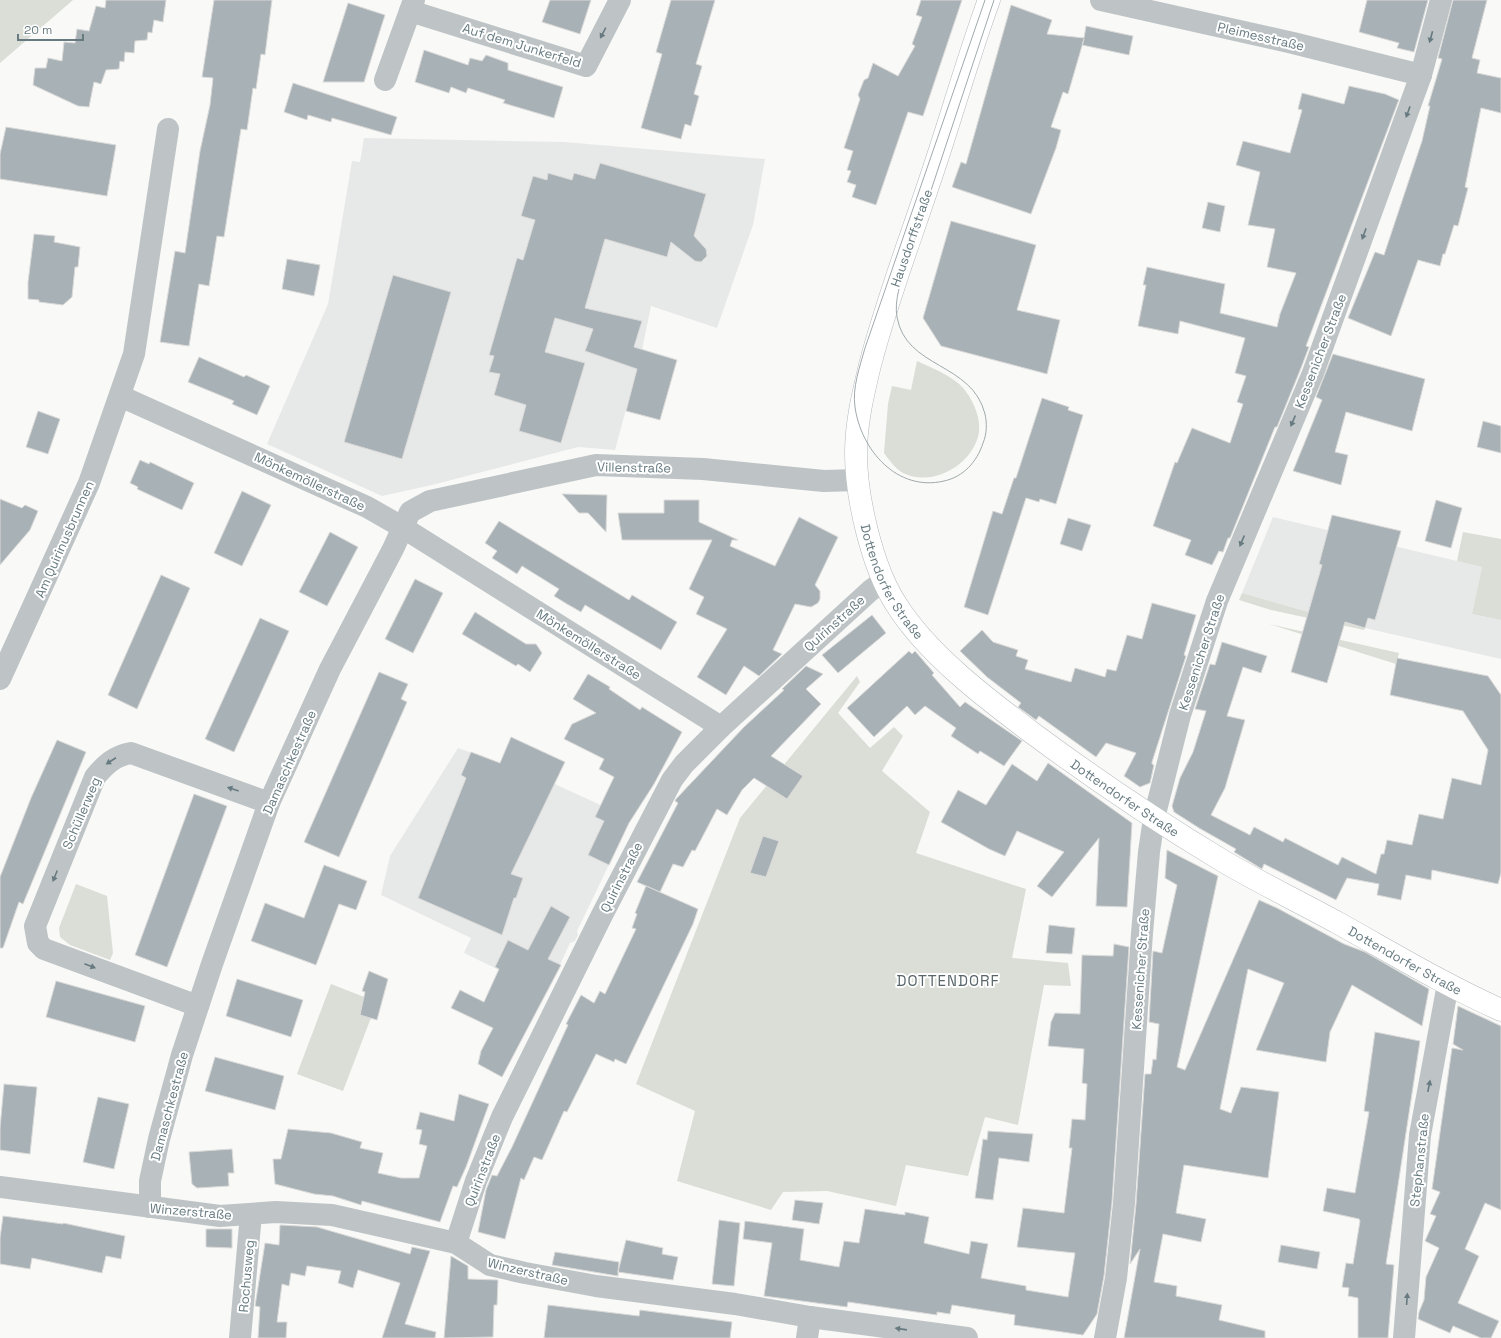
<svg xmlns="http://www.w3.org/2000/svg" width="1501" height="1338" viewBox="0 0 1501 1338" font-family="'Space Grotesk',sans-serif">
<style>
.built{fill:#e7e9e8}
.green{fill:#daded6}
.building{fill:#a8b2b6;stroke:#dbdad9}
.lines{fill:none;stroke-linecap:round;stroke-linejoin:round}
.major-casing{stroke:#b4babd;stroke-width:23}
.minor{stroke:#bec4c6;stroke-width:22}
.major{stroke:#fff;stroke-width:22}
.tram{stroke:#a0aaad;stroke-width:1}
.oneway{fill:#667a80}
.labels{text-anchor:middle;stroke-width:4;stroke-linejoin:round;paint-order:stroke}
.street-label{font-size:13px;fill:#667a80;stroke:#fff}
.quarter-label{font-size:15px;letter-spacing:1px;fill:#58666b;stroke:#fff}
</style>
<rect width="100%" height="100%" fill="#f9f9f7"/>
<!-- built -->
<g class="built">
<path d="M364 138 564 142 765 159 753 225 717 328 651 306 642 350 615 450 578 447 432 485 382 496 267 444 328 304 352 161 360 162Z"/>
<path d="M1273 517 1482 567 1472 614 1501 620V659L1365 628 1242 593Z"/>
<path d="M458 748 500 763 520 768 631 819 577 931 578 935 575 941 570 943 547 993 464 953 471 938 381 895 390 856Z"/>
</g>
<!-- green -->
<g class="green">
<path d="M0 0H73L0 63Z"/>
<path d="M917 361C932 368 953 376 964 389 973 400 981 418 979 432 974 464 933 488 903 473 896 469 889 460 884 453L888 404 892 386 911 390Z"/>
<path d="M1463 532 1501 539V620L1472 614 1482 567 1457 561Z"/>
<path d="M1242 593 1365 628 1364 630 1271 610 1239 600Z"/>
<path d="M1269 624 1399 653 1396 664Z"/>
<path d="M857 676 860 682 838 713 870 748 894 727 903 736 882 771 930 812 916 853 1026 889 1012 958 1068 963 1071 986 1044 985 1018 1125 985 1117 968 1176 906 1165 896 1206 827 1191 783 1192 771 1210 677 1181 695 1111 636 1084 740 818Z"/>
<path d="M76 884 107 896 113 953 110 960 70 945 60 937 59 928Z"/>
<path d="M331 984 377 1002 343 1091 297 1074Z"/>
</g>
<!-- building -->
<g class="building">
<path d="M106 0H166L163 22 154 20 152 33 148 32 147 40 135 41 134 53 125 52 124 62 120 61 119 69 106 70 101 84 94 82 89 107 78 106 33 85 35 68H46L48 58 62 61 64 42 75 43 77 29 89 31 96 6 105 8Z"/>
<path d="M214 0H272L265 55 261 54 256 89 253 88 247 130 241 129 224 237 217 236 209 286 199 284 189 346 160 342 175 251 185 253 200 151 210 105 213 78 202 77Z"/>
<path d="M550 0H591L580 34 542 22Z"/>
<path d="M671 0H715L696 64 702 66 694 94 699 96 691 126 685 124 681 139 641 128 662 54 656 52Z"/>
<path d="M921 0H962L923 116 908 112 876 205 852 197 856 185 847 182 851 171 847 170 853 151 844 148 860 99 858 95 864 80 868 78 873 63 898 76 915 46 912 44 922 17 916 15Z"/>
<path d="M1367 0H1428L1414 52 1397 48 1399 43 1359 32Z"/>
<path d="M1453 0H1487L1472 58 1480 60 1477 73 1501 78V113L1481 108 1465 187 1468 188 1458 226 1454 225 1445 254H1443L1440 266 1418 260 1391 336 1348 318 1375 252 1384 255 1422 141 1430 106H1428L1442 59 1438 58Z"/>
<path d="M348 3 385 15 378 37 364 82H323Z"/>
<path d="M1011 5 1052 20 1047 34 1084 38 1086 26 1133 36 1129 55 1082 45 1084 39 1068 94 1063 92 1051 127 1061 130 1056 148 1031 214 952 187 961 162 966 164Z"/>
<path d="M424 50 468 65 470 58 482 61 486 55 508 63V70L563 87 554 118 503 103 505 100 468 88 466 93 451 87 449 93 415 82Z"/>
<path d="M293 83 397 117 391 135 332 118 331 122 308 115 307 120 284 112Z"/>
<path d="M1349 86 1385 94 1399 100 1398 102 1306 346 1309 347 1301 368 1277 427H1275L1230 538H1228L1223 552 1219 551 1212 565 1185 555 1191 540 1153 526 1175 462 1177 463 1192 428 1230 443 1243 404 1237 402 1246 376 1235 373 1245 338 1180 321 1178 334 1138 326 1146 285H1143L1147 267 1225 284 1220 313 1277 327 1280 314 1296 273 1267 267 1275 229 1248 225 1260 172 1236 165 1243 141 1290 153 1302 110 1298 109 1302 93 1344 104Z"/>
<path d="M6 127 116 145 107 196 0 179V154Z"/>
<path d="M600 163 706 194 694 236 706 249 707 256 701 262 695 261 671 242 667 257 605 239 585 308 642 321 634 347 677 360 660 420 626 411 637 369 585 351 593 329 555 318 545 352 585 363 561 443 519 431 526 405 494 395 500 374 489 372 494 356 489 355 517 258 523 260 535 220 521 216 533 176 547 180 548 173 572 180 574 173 595 179Z"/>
<path d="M1208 202 1225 206 1220 232 1202 228Z"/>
<path d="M951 221 1036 245 1017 310 1060 320 1047 374 941 346 923 318Z"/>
<path d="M34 234 55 236 54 242 80 247 78 267H75L72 297 63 305 39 302V300L28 299V282Z"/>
<path d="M287 259 320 265 314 296 282 289Z"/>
<path d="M393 275 451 292 402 459 344 442Z"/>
<path d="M1333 354 1425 379 1412 431 1346 412 1335 452 1348 455 1341 485 1293 471 1322 400 1316 397Z"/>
<path d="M199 357 244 377 246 375 270 386 257 415 232 404 234 401 188 382Z"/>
<path d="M1042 398 1069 407 1068 410 1083 415 1056 504 1040 499 1039 502 1026 498 988 615 964 607 993 511 1002 514 1014 478H1016Z"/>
<path d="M38 411 60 419 48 454 26 447Z"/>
<path d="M1483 421 1501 426V453L1477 447Z"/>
<path d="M140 460 149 464 150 462 194 483 182 510 137 489 138 487 130 483Z"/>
<path d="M242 491 271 505 242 566 214 553Z"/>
<path d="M562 494 607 495 606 532 588 513H579Z"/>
<path d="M0 499 22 508 25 505 38 511 30 530 0 565Z"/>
<path d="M664 500H699V522L738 540H732L730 546 775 566 799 517 838 537 815 585 820 591V599L818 603 811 607 795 604 773 650 782 654 759 676 744 666 726 695 697 677 727 629 696 614 704 597 689 589 712 540H622L618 513H664Z"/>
<path d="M1436 500 1462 508 1451 548 1425 541Z"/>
<path d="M1332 515 1401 531 1375 620 1368 618 1365 628 1345 622 1327 683 1291 672 1322 565 1319 564Z"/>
<path d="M1068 518 1091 525 1082 551 1060 544Z"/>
<path d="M499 521 629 600 632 595 677 622 661 650 585 605 581 612 567 604 554 596 559 589 522 566 517 574 492 558 497 551 485 543Z"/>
<path d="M330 532 358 547 327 606 299 592Z"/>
<path d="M161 575 190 588 137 709 108 695Z"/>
<path d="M415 579 443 593 413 653 385 639Z"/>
<path d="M1152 603 1196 615 1184 655 1186 656 1152 762V764L1154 765 1150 783 1140 787 1124 776 1136 753 1106 743 1096 757 1039 716 1036 720 1018 707 1021 703 987 677 960 651 982 630 993 642 1018 650 1016 656 1028 660 1025 669 1071 682 1075 668 1105 677 1107 669 1116 671 1127 635 1142 639Z"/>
<path d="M475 612 526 644H536L542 653 530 672 518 664 516 666 462 634Z"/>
<path d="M872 615 886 633 838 673 822 655Z"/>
<path d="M260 618 289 631 234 752 205 739Z"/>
<path d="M1222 642 1267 656 1261 673 1243 667 1227 716 1245 720 1225 788 1211 815 1250 835 1254 827 1283 842 1285 838 1338 865 1342 857 1376 874 1381 854H1384L1387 840 1412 845 1419 814 1443 819 1452 778 1481 785 1488 750 1463 711 1390 695 1397 658 1488 676 1501 695V873L1498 884 1432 870 1431 880 1406 875 1401 900 1377 895 1379 884 1347 878 1336 900 1264 864 1262 869 1257 866 1234 852 1236 849 1199 828 1174 812 1172 806 1180 778 1193 752 1206 711 1195 709 1210 664 1215 665Z"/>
<path d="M909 651 912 654 915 651 934 673 932 675 960 707 965 702 1022 741 1004 766 980 751 978 754 951 736 956 728 925 706 915 715 907 706 874 737 847 708Z"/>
<path d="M806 666 823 674 806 689 821 704 771 756 803 776 787 799 754 778 742 790 727 815 717 809 695 851 692 850 683 867 673 864 660 892 637 882 678 803 675 801 676 799 744 727 784 690 782 689Z"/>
<path d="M379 672 408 684 401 699 407 702 339 857 304 842Z"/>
<path d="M588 674 610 687 609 689 640 710 642 707 682 732 654 784 629 823 609 865 588 855 604 821 595 817 614 777 599 769 604 759 564 739 572 724 596 713 573 699Z"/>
<path d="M511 737 565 762 511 874 523 878 516 898H514L502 935 418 898 466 778 461 775 471 752 500 763Z"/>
<path d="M57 740 86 752 23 904 19 902 3 948H0V877L31 798Z"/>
<path d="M1048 763 1132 823 1127 907 1096 906 1099 838 1052 897 1037 886 1064 852 1017 831 1005 856 989 849 941 822 958 790 986 805 1012 764 1037 781Z"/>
<path d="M194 794 227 806 167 967 135 955Z"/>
<path d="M763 836 779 841 766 877 750 873Z"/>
<path d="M1167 850 1218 876 1177 1067 1185 1070 1259 900 1277 908 1344 944 1365 952 1429 989 1422 1026 1352 985 1330 1032 1326 1062 1256 1050 1284 983 1248 969 1220 1109 1231 1113 1241 1087 1279 1092 1268 1178 1184 1165 1176 1213 1206 1219 1201 1242 1163 1234 1154 1282 1177 1286 1176 1296 1222 1305 1219 1320 1265 1331V1338H1124L1140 1249 1130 1264 1136 1204 1145 1074H1151L1153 1059 1156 1060 1159 1024 1149 1022 1153 951 1162 953 1177 885 1165 878Z"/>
<path d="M324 865 367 881 356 910 339 904 316 965 251 941 265 903 304 918Z"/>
<path d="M646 886 698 909 693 924 626 1064 615 1059 614 1062 596 1054 567 1112 564 1111 542 1160 534 1157 524 1180 521 1178 505 1239 478 1232 486 1190 492 1175 497 1176 512 1147 568 1025 566 1024 581 995 594 1003 600 991 605 994 636 929 632 928 637 914 635 913Z"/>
<path d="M551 906 570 917 548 959 561 965 502 1077 478 1064 481 1051 493 1028 451 1008 460 990 484 1002 499 969 495 967 508 940 528 950Z"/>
<path d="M1049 925 1075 928 1072 954 1046 953Z"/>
<path d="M1114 944 1129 947 1112 1202 1104 1276 1097 1314 1083 1335 1014 1325 1015 1315 952 1305 950 1314 937 1312V1315L848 1302 847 1307 764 1296 772 1243 743 1239 745 1221 804 1229 800 1260 839 1267 844 1241 859 1243 865 1209 905 1215V1212L910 1213 929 1217 924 1243 969 1254 971 1241 988 1244 981 1278 1026 1286V1290L1068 1297 1075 1253 1017 1247 1023 1208 1064 1213 1072 1148H1069L1072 1119 1085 1120 1087 1084 1082 1083 1084 1049 1048 1046 1051 1022 1055 1013 1080 1014 1082 955 1113 956Z"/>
<path d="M369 971 388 979 377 1020 360 1015 365 992 362 991Z"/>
<path d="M237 979 303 1000 291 1037 226 1016Z"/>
<path d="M56 981 145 1006 135 1042 46 1017Z"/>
<path d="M1458 1006 1501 1026V1210L1485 1203 1465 1249 1479 1256 1458 1303 1499 1321 1491 1338H1481L1453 1326 1450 1333 1418 1319 1419 1312 1424 1300 1426 1277 1439 1248 1425 1241 1436 1216 1430 1214 1440 1192 1432 1189 1452 1048 1463 1050 1453 1044Z"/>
<path d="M1375 1032 1420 1041 1386 1264 1394 1265 1388 1338H1358V1298L1348 1296 1349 1288 1342 1287 1346 1263 1353 1264 1360 1221 1359 1219 1323 1211 1327 1188 1355 1193 1369 1112 1364 1111Z"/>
<path d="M215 1057 284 1076 275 1110 205 1091Z"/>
<path d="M4 1084 37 1087 30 1154 0 1150V1128Z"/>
<path d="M459 1094 489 1104 466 1167 457 1187 453 1186 440 1222 362 1201 361 1205 333 1196 314 1194 275 1184 273 1159H281L288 1129 331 1133 362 1142 360 1148 383 1153 378 1173 401 1178H419L427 1146 419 1144 422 1130 416 1129 420 1112 454 1121Z"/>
<path d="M98 1097 129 1104 114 1169 83 1162Z"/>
<path d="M988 1131 1033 1134 1029 1162 999 1158 993 1200 975 1198 983 1139 987 1140Z"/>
<path d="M232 1149 234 1173H228L229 1186 197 1188 192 1184 189 1152Z"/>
<path d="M795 1200 823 1203 819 1224 792 1220Z"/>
<path d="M3 1216 63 1224V1223L125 1236 121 1259 106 1256 102 1273 32 1258 30 1269 0 1264V1238Z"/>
<path d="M719 1220 740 1223 734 1286 712 1284Z"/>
<path d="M280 1225 317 1227 410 1254 412 1247 430 1251 405 1324 436 1332 435 1338H382L400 1283 358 1270 353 1288 338 1283 341 1271 307 1266 305 1276 291 1273 289 1286 282 1284 277 1322H287L286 1338H258L260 1307 255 1306 265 1243 279 1245Z"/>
<path d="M206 1229H232V1248L206 1247Z"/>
<path d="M626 1240 663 1248 662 1254 678 1257 673 1280 618 1272V1276L552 1265 555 1252 619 1262 618 1272Z"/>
<path d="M1281 1245 1320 1252 1317 1269 1278 1262Z"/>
<path d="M451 1256 468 1266V1279L498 1280 497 1305H494L493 1337 444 1338Z"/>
<path d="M548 1305 639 1316 640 1310 732 1322 730 1338H544Z"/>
</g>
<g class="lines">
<defs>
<g id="major">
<path id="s1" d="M989 0C967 60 950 122 929 183 909 243 886 303 870 365 863 394 856 423 856 453 856 497 872 567 896 604 927 654 988 700 1035 735 1096 780 1158 822 1223 861 1260 883 1300 902 1338 923 1392 953 1445 985 1501 1010"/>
</g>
</defs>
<!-- major casing -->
<use href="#major" class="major-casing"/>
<!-- minor -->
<g class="minor">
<path d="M1101 0 1293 43 1421 75"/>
<path d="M410 11 586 66 620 0"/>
<path d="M385 80 414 0"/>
<path d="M120 396 367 507 402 527 721 727"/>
<path d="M0 679 89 483 134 354 168 129"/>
<path d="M198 1006 44 949 38 943 35 926 95 777C105 765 114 756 131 753L269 803"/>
<path d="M0 1187 220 1216 276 1212 332 1215 456 1243 490 1265 525 1273 596 1286 735 1304 810 1317 967 1338"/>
<path d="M150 1207V1181L159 1139 182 1055 212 964 269 803 330 669 393 549 410 512 430 501 596 465 703 469 824 481 858 480"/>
<path d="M456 1243 476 1181 502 1117 601 917 672 780 684 764 721 727 871 590 884 581"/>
<path d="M240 1338 251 1214"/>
<path d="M807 1338 810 1317"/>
<path d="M1105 1338 1116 1278 1124 1203 1142 933 1149 852 1154 818 1180 715 1217 601 1313 373 1421 75 1441 0"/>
<path d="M1404 1338 1420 1135 1448 984"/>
</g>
<!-- major -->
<use href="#major" class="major"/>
<!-- tram -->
<path class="tram" d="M985 0 865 348C860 366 852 388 855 407 861 450 897 492 944 481 963 477 977 462 983 443 987 434 987 423 985 414 972 362 906 369 897 317 894 300 901 282 906 266L994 0"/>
</g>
<!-- one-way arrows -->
<defs><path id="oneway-solid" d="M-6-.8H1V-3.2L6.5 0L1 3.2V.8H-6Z"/></defs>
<g class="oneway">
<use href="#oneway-solid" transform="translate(603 33) rotate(118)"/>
<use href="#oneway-solid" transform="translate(1431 37) rotate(105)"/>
<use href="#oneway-solid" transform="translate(1408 112) rotate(110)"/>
<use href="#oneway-solid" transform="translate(1364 234) rotate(110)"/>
<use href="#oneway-solid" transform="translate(1293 421) rotate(113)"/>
<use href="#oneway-solid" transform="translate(1242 541) rotate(113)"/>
<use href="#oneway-solid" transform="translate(111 761) rotate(147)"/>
<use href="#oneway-solid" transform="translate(233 789) rotate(-161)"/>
<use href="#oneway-solid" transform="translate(55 876) rotate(112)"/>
<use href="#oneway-solid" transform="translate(90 966) rotate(21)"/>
<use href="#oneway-solid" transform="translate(1429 1086) rotate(-79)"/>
<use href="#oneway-solid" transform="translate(1407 1299) rotate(-86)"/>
<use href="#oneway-solid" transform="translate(901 1329) rotate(-172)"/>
</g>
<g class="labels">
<!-- street labels -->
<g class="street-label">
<text transform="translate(1261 36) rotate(13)" y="5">Pleimesstraße</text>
<text transform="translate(522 45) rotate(17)" y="5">Auf dem Junkerfeld</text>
<text transform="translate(911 238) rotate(-71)" y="5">Hausdorffstraße</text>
<text transform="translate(1320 351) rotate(-69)" y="5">Kessenicher Straße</text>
<text transform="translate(634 467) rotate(1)" y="5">Villenstraße</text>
<text transform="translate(310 481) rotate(25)" y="5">Mönkemöllerstraße</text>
<text transform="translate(64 539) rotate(-66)" y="5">Am Quirinusbrunnen</text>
<text dy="5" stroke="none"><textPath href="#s1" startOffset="609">Dottendorfer Straße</textPath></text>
<text transform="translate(834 623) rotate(-42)" y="5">Quirinstraße</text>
<text transform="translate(589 644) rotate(32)" y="5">Mönkemöllerstraße</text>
<text transform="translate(1201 652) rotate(-72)" y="5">Kessenicher Straße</text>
<text transform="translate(289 762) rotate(-66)" y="5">Damaschkestraße</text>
<text dy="5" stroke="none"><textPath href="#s1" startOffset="933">Dottendorfer Straße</textPath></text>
<text transform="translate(81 813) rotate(-67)" y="5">Schüllerweg</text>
<text transform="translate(621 877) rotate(-63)" y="5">Quirinstraße</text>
<text dy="5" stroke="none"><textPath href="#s1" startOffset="1257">Dottendorfer Straße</textPath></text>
<text transform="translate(1140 969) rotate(-86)" y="5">Kessenicher Straße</text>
<text transform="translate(169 1106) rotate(-75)" y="5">Damaschkestraße</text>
<text transform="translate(1419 1160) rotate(-84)" y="5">Stephanstraße</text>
<text transform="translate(482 1170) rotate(-69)" y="5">Quirinstraße</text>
<text transform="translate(191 1211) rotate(5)" y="5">Winzerstraße</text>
<text transform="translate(528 1271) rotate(13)" y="5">Winzerstraße</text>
<text transform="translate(246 1276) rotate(-85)" y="5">Rochusweg</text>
</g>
<!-- quarter labels -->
<g class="quarter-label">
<text x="948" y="986">DOTTENDORF</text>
</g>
</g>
<!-- scale -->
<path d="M18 34v6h65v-6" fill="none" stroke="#667a80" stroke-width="2"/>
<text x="24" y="34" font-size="12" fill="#667a80" stroke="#ffffff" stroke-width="3" paint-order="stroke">20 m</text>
</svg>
